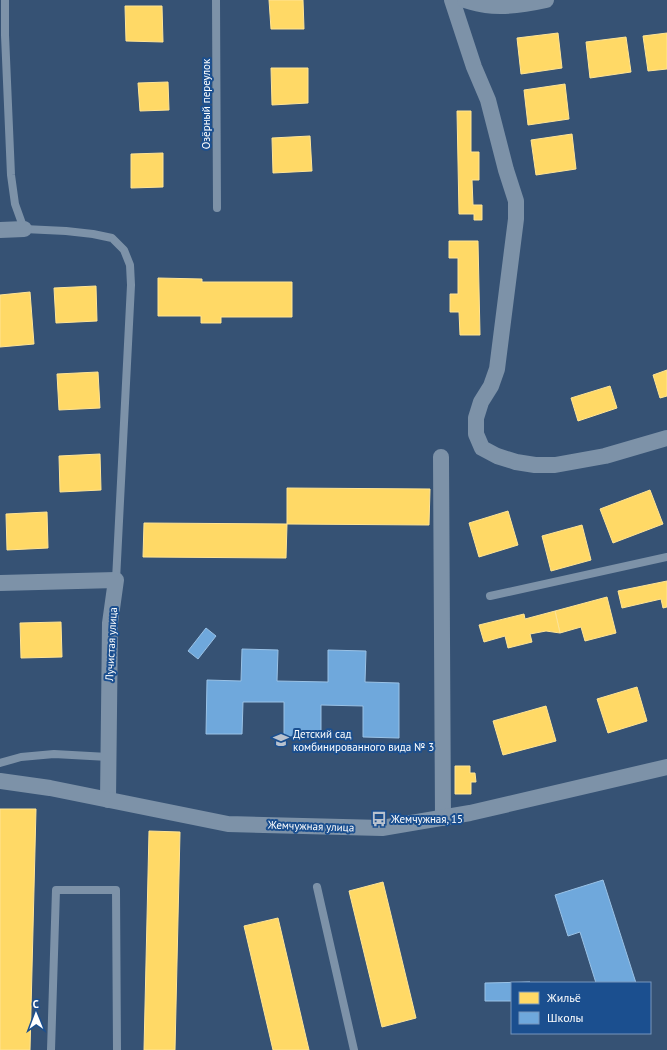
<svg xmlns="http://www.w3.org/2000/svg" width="667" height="1050" viewBox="0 0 667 1050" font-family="'PT Sans',sans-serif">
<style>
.homes{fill:#ffd966;stroke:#ffe494}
.schools{fill:#6fa8dc;stroke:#9ac2e6}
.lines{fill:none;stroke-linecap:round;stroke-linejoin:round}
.lane{stroke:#7d92a8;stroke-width:8}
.street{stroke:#7d92a8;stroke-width:16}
.labels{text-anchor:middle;stroke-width:4;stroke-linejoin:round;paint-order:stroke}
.street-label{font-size:11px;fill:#fff;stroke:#1b4f8f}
.poi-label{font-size:11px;fill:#fff;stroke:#1b4f8f;text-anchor:start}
</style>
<rect width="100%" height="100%" fill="#365274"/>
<!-- homes -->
<g class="homes">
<path d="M269 0H303L304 29H271Z"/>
<path d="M125 6H162L163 42 126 41Z"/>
<path d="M558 33 562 68 521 74 517 38Z"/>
<path d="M667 33V69L648 71 643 36Z"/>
<path d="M626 37 631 72 590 78 586 42Z"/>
<path d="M271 68H308V103L272 105Z"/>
<path d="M168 82 169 110 140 111 138 83Z"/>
<path d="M565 84 569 119 528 125 524 90Z"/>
<path d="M457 111H471V152H479V180H472L473 205H482V220H474V214H459Z"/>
<path d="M572 134 576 169 536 175 531 140Z"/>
<path d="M310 136 312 171 273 173 272 138Z"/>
<path d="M163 153V187L131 188V154Z"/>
<path d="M449 241H478L480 335H460L459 312H450V294H458V258H449Z"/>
<path d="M158 278 202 279V282H292V317H221V323H201V316H158Z"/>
<path d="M96 286 97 321 56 323 54 288Z"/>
<path d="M30 292 34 344 0 347V295Z"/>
<path d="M667 370V396L660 398 653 375Z"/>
<path d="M98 372 100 408 59 410 57 374Z"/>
<path d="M610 386 617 408 578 421 571 398Z"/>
<path d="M100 454 101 490 60 492 59 456Z"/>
<path d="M287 488 430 489 429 525 287 524Z"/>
<path d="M650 490 663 524 613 543 600 509Z"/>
<path d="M508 511 518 545 479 557 469 523Z"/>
<path d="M47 512 48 548 7 550 6 514Z"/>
<path d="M144 523 287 524 286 558 143 557Z"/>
<path d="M582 525 591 560 551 571 542 536Z"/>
<path d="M667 581V607L663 608 661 599 622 608 618 591Z"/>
<path d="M607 597 616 633 585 641 581 627 560 633 555 611Z"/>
<path d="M555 611 560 633 546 631 530 634 532 642 508 648 505 636 484 642 479 625 524 614 525 619Z"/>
<path d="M61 622 62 657 21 658 20 623Z"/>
<path d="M637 687 647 721 608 733 597 699Z"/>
<path d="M546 706 556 741 503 755 493 721Z"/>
<path d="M455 766H470V773H475L476 782H471V794H455Z"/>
<path d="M0 809H36L30 1050H0Z"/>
<path d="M149 831 180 832 175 1050H144Z"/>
<path d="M383 882 416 1018 382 1027 349 891Z"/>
<path d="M278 918 309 1050H273L244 926Z"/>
</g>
<!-- schools -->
<g class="schools">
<path d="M206 628 216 636 198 659 188 651Z"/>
<path d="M242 649 278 650 277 681 328 682V650L366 651 365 682 399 683V738L363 737V706L321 705V737L284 736V702H243L242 734H206L207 680 241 681Z"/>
<path d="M603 880 636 983H596L580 932 568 936 555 895Z"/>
<path d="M530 982 512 983V1001H485V983Z"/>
</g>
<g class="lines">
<!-- lane -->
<g class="lane">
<path d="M5 0V35L11 175 15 204 24 229 66 231 93 234 112 238 124 250 130 265 131 285 116 580"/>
<path d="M216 0 217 208"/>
<path d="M490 596 667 557"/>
<path d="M0 763 21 757 54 754 108 757"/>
<path d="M317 887 354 1050"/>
<path d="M51 1050 56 890H116L117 1050"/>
</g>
<!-- street -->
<g class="street">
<path d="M452 0 474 67 488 100 506 170 516 201V219L497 369 491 386 481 402 476 418V434L482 448 497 456 516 462 535 465H555L605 456 667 438"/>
<path d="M465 0C472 2 479 4 486 5 504 8 528 4 546 0"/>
<path d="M0 230 24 229"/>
<path d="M441 457 443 818"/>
<path d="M0 583 116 580 110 623 108 800"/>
<path d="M0 781 50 788 228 824 382 828 470 813 667 767"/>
</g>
</g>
<!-- icons -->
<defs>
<symbol id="school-bare" viewBox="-9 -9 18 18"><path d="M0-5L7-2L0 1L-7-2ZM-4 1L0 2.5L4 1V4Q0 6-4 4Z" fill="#b9c2ce" stroke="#1b4f8f" stroke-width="2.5" paint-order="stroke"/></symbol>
<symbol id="bus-bare" viewBox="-9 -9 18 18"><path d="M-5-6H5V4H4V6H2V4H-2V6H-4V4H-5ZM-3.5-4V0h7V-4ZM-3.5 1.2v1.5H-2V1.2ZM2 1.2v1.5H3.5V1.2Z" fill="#b9c2ce" stroke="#1b4f8f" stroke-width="2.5" paint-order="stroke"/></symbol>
</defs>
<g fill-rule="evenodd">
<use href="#school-bare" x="270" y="729" width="22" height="22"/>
<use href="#bus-bare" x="368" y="808" width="22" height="22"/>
</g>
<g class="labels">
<!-- street labels -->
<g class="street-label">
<text transform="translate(206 104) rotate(-90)" y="4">Озёрный переулок</text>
<text transform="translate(111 644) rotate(-87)" y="4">Лучистая улица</text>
<text transform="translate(311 826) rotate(2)" y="4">Жемчужная улица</text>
</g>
<!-- poi labels -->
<g class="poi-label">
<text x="293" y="738">Детский сад<tspan x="293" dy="13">комбинированного вида № 3</tspan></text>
<text x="391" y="823">Жемчужная, 15</text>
</g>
</g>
<!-- legend -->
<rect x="511" y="982" width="140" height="52" fill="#1b4f8f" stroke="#7695bc"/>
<rect x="519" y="992" width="20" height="12" fill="#ffd966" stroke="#7695bc"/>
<text x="547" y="1002" font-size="12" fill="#ffffff">Жильё</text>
<rect x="519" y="1012" width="20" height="12" fill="#6fa8dc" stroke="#7695bc"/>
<text x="547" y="1022" font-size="12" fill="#ffffff">Школы</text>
<!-- north arrow -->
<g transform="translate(36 1014) rotate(359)" stroke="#1b4f8f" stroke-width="3" paint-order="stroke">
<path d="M0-3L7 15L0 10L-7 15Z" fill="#ffffff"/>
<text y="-6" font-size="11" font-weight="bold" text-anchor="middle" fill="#ffffff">С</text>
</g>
</svg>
